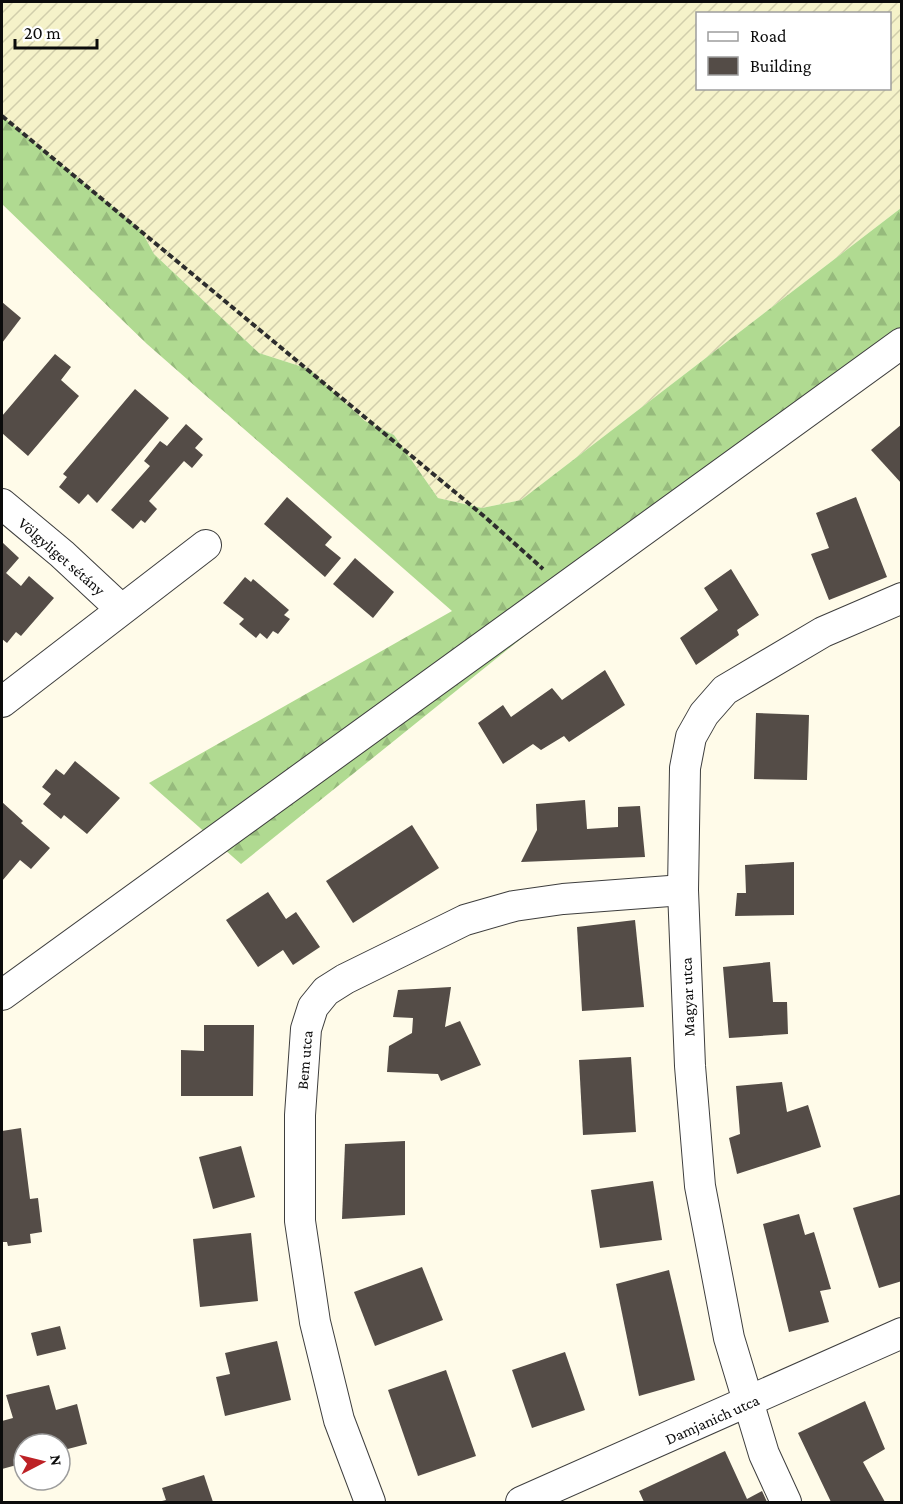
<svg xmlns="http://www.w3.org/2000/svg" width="903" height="1504" viewBox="0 0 903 1504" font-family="'Crimson Pro',serif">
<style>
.farmland{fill:url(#farmland-furrows);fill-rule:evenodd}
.forest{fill:url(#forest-firs)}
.building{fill:#544c47}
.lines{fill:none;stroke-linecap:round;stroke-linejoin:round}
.minor-casing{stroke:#3e3e3e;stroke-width:32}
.path{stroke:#2d2d2d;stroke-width:4;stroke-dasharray:6 3;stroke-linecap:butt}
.minor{stroke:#fff;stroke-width:30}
.labels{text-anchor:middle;stroke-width:6;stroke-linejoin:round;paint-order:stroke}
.street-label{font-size:16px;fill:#0b0b0b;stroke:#fff}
</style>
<defs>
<pattern id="farmland-furrows" width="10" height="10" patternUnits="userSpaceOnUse" patternTransform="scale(1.5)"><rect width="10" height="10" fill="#f5f2c9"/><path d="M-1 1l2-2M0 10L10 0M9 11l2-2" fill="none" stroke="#d1ceab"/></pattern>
<pattern id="forest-firs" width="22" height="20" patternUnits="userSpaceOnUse" patternTransform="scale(1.5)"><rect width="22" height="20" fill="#b0da91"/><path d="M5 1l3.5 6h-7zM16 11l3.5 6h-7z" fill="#96ba7c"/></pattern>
</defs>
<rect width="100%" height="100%" fill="#fffbe9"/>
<!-- farmland -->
<path class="farmland" d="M2 2H901V208L521 500 482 508 438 498 394 435 365 421 309 369 259 353 154 254 141 230 2 116ZM698 14H890V88H698Z"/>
<!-- forest -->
<path class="forest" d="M2 116 141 230 154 254 259 353 309 369 365 421 394 435 438 498 482 508 521 500 901 208V333L241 864 149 783 452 611 147 344 2 204Z"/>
<!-- building -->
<g class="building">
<path d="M2 302 21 318 2 343Z"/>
<path d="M55 354 71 367 61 380 79 396 28 456 2 433V416Z"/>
<path d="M135 389 169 418 97 503 88 494 79 504 59 487 67 477 63 474Z"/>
<path d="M186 424 203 439 195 448 203 455 192 468 184 461 149 501 157 509 145 523 141 520 133 529 111 510 150 466 144 461 160 441 167 446Z"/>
<path d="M902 424V484L871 450Z"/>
<path d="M287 497 332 537 325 545 341 558 325 577 264 524Z"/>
<path d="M856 497 887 577 829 600 811 554 829 548 816 513Z"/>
<path d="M2 542 19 558 6 573 21 586 29 576 54 598 21 636 16 632 7 643 2 639Z"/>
<path d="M355 558 394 592 373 618 333 584Z"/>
<path d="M731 569 759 615 737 630 739 635 696 665 680 638 718 610 704 588Z"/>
<path d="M245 577 251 582 253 579 289 610 284 615 290 619 278 634 273 631 267 639 260 633 256 638 239 624 244 619 223 603Z"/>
<path d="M605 670 625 705 569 742 564 736 541 750 533 744 503 764 478 723 503 705 511 717 552 688 562 700Z"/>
<path d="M756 713 809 715 807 780 754 779Z"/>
<path d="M75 761 120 798 87 834 64 815 61 819 43 804 51 794 42 787 56 769 64 775Z"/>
<path d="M585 800 587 829 618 827V807L640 806 645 857 521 862 537 830 536 804Z"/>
<path d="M2 802 23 821 21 823 50 848 31 869 20 860 2 881Z"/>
<path d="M412 825 439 868 353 923 326 881Z"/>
<path d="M794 862V915L735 916 737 893H746L745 865Z"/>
<path d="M268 892 286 919 296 912 320 947 293 965 283 950 258 967 226 920Z"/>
<path d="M635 920 644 1007 582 1011 577 927Z"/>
<path d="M770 962 773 1002H787L788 1034 729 1038 723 967Z"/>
<path d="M451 987 445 1027 460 1021 481 1065 441 1081 438 1074 387 1072 389 1046 412 1033 413 1018 393 1017 398 990Z"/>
<path d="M204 1025H254L253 1096H181V1050L204 1051Z"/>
<path d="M631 1057 636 1132 583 1135 579 1060Z"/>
<path d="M782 1082 787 1112 808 1105 821 1147 737 1174 729 1138 740 1134 736 1086Z"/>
<path d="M21 1128 30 1199 38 1198 42 1232 30 1234 31 1243 8 1246 7 1242H2V1131Z"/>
<path d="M405 1141V1215L342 1219 345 1144Z"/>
<path d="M241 1146 255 1197 213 1209 199 1157Z"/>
<path d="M653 1181 662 1240 600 1248 591 1190Z"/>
<path d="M902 1194V1281L879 1288 853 1208Z"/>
<path d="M799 1214 805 1235 814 1232 831 1289 820 1291 829 1322 789 1332 763 1224Z"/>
<path d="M251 1233 258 1301 200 1307 193 1239Z"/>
<path d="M422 1267 443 1320 375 1346 354 1292Z"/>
<path d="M669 1270 695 1380 639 1396 616 1284Z"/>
<path d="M60 1326 66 1349 37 1356 31 1333Z"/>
<path d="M277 1341 291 1400 225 1416 216 1377 230 1374 225 1353Z"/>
<path d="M565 1352 585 1410 532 1428 512 1370Z"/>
<path d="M446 1370 476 1456 418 1476 388 1390Z"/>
<path d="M49 1385 56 1410 77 1404 87 1444 60 1451V1444H24V1463L2 1469V1421L13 1418 6 1395Z"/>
<path d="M865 1401 885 1449 863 1462 885 1502H831L798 1433Z"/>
<path d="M725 1451 747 1499 762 1491 767 1502H644L639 1491Z"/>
<path d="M204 1475 213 1502H158L166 1500 162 1488Z"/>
</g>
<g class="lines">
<defs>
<g id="minor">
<path d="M2 504 62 554 121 609"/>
<path d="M2 702 206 545"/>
<path d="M2 995 902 343"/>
<path d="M370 1502 339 1420 315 1322 300 1221V1115L306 1029 313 1007 326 991 345 979 465 920 514 906 563 899 683 890"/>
<path d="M521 1502 902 1333"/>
<path d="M786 1502 764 1454 729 1338 700 1186 690 1066 683 890 685 768 691 737 704 714 725 690 823 632 902 598"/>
</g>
</defs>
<!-- minor casing -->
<use href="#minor" class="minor-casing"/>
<!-- path -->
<path class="path" d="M2 116 485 517 543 569"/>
<!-- minor -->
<use href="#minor" class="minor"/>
</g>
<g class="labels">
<!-- street labels -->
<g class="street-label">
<text transform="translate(62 556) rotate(41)" y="6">Völgyliget sétány</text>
<text transform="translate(687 997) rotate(-92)" y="6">Magyar utca</text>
<text transform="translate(304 1060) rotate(-85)" y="6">Bem utca</text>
<text transform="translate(712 1419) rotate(-24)" y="6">Damjanich utca</text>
</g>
</g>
<!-- border -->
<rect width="903" height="1504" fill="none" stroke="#0b0b0b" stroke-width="6"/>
<!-- legend -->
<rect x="696" y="12" width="195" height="78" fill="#ffffff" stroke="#9d9d9d" stroke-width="1.5"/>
<rect x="708" y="32" width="30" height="9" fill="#ffffff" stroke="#9d9d9d" stroke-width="1.5"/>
<text x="750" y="42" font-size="18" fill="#0b0b0b">Road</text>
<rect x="708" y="57" width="30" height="18" fill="#544c47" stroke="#9d9d9d" stroke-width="1.5"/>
<text x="750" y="72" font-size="18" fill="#0b0b0b">Building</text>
<!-- north arrow -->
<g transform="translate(42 1462) rotate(83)"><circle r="28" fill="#ffffff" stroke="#9d9d9d" stroke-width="1.5"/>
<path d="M0-4.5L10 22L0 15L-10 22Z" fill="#bd2125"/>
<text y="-9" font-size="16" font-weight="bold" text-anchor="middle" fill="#0b0b0b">N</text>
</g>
<!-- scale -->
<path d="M15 39v9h82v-9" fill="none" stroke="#0b0b0b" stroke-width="3"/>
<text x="24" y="39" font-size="18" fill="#0b0b0b" stroke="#ffffff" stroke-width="4.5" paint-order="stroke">20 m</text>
</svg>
